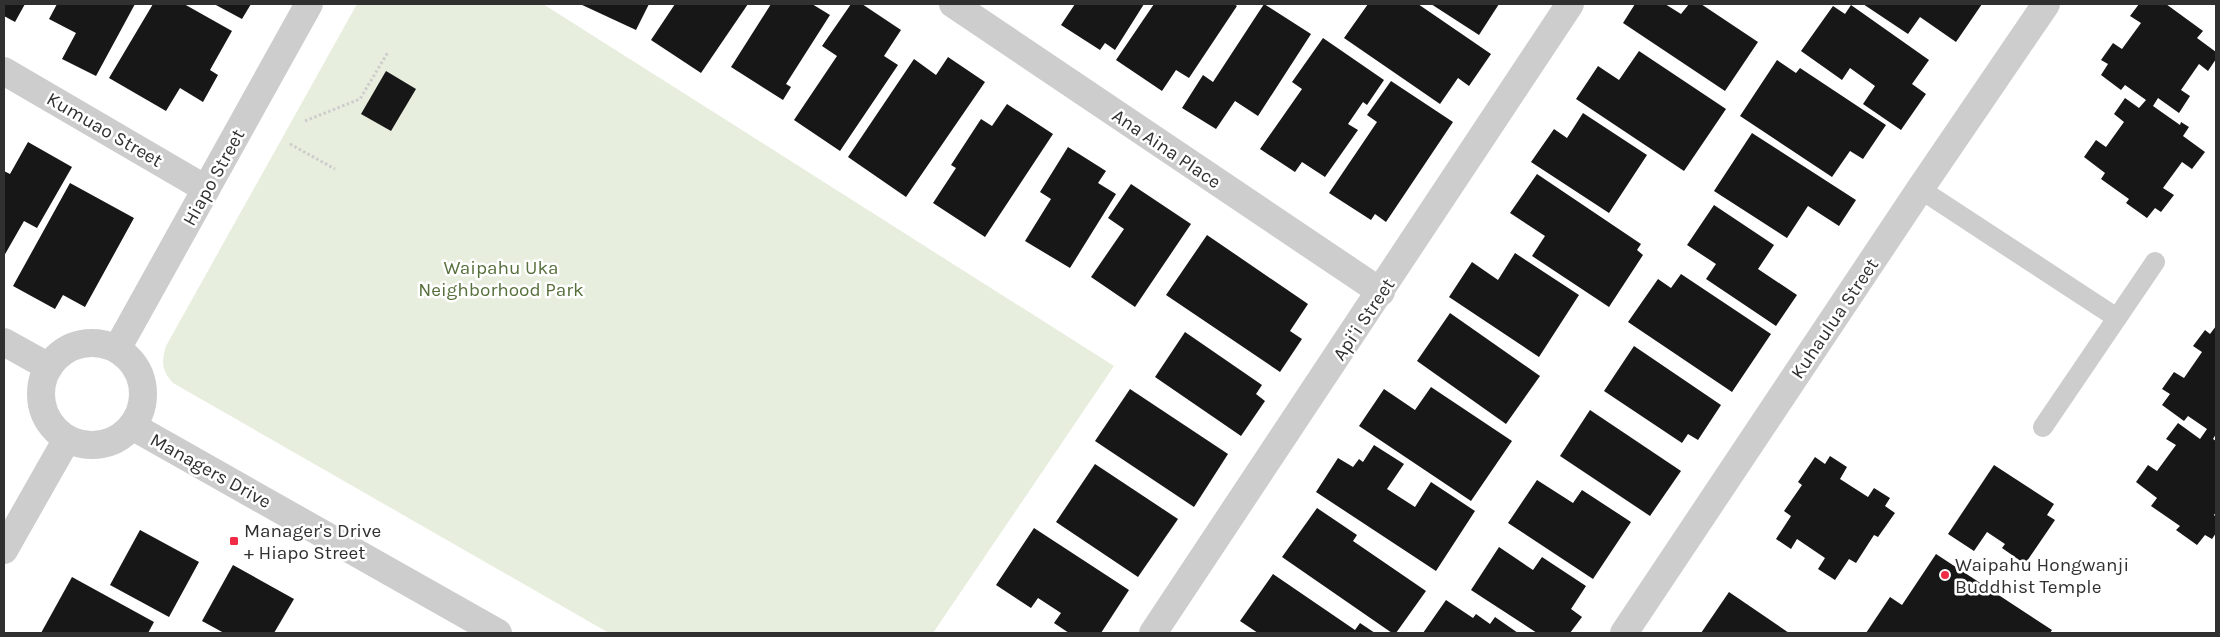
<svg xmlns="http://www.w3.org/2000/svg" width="2220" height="637" viewBox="0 0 2220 637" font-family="Karla,sans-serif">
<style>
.green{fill:#e7eede}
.building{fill:#171717}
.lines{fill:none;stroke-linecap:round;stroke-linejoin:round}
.path{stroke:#cdcdcd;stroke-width:3;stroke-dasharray:2.5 2.5;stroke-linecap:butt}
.service{stroke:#cdcdcd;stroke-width:20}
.minor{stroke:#cdcdcd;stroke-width:28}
.tertiary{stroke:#cdcdcd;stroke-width:28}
.poi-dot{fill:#ef2b45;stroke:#fff;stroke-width:2}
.labels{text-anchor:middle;stroke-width:5;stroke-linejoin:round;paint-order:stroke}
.street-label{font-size:19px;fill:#303030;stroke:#fff}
.park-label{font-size:19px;fill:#566f3b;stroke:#fff}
.poi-label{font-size:19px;fill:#303030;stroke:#fff;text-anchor:start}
</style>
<rect width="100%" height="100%" fill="#fff"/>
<!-- green -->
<path class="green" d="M357 4H543L1114 366 933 633H609L173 383C162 371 161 362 166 346Z"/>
<!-- building -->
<g class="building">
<path d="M4 4H25L15 22 4 16Z"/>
<path d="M57 4H135L96 76 62 59 76 33 49 19Z"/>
<path d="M153 4H184L232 31 210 70 218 75 203 102 180 88 166 111 109 78Z"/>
<path d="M214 4H251L242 19Z"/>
<path d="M580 4H649L636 30Z"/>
<path d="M675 4H748L701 73 651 40Z"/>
<path d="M771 4H812L830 15 786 84 791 87 783 100 731 67Z"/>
<path d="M851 4H862L901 30 884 56 898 65 840 151 794 120 837 56 822 46Z"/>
<path d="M1075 4H1144L1115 50 1105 43 1100 50 1061 25Z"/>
<path d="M1154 4H1234L1237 6 1189 78 1176 70 1162 91 1116 60Z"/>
<path d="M1264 4 1311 34 1258 116 1235 101 1216 129 1182 108 1203 75 1213 82Z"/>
<path d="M1368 4H1418L1491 54 1469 86 1458 78 1440 104 1344 38Z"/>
<path d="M1431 4H1499L1479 35Z"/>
<path d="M1635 4H1665L1681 14 1689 4H1701L1758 42 1725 91 1623 23Z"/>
<path d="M1863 4H1982L1956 42 1920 17 1908 34Z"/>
<path d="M2139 4H2166L2203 31 2197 38 2216 52V59L2208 71 2199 64 2181 90 2190 96 2179 113 2158 98 2153 106 2180 125 2181 122 2189 127 2183 136 2205 152 2192 169 2182 162 2163 188 2174 195 2161 212 2155 208 2147 218 2126 203 2129 199 2101 179 2105 173 2084 157 2096 140 2106 147 2124 122 2114 114 2125 98 2139 108 2146 100 2125 85 2121 90 2101 75 2108 64 2101 60 2113 43 2122 49 2141 23 2130 16Z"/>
<path d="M1851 5 1929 60 1912 84 1926 94 1901 130 1863 104 1875 86 1850 68 1842 80 1801 51 1833 6 1845 14Z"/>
<path d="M1323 38 1384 80 1367 105 1363 102 1348 124 1358 130 1325 177 1302 162 1295 172 1260 149 1302 89 1292 82Z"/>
<path d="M1639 51 1726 109 1684 171 1576 99 1598 66 1619 80Z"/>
<path d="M948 57 985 82 906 197 848 157 914 59 936 75Z"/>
<path d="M1777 60 1796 73 1800 68 1886 125 1863 159 1850 151 1832 177 1740 116Z"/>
<path d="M386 71 416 89 391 131 361 114Z"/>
<path d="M1391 81 1453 122 1386 222 1375 214 1371 220 1329 193 1377 122 1367 115Z"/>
<path d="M1007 104 1053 134 985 237 933 203 956 168 951 165 981 119 992 126Z"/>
<path d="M1583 113 1647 155 1609 213 1531 162 1554 129 1567 138Z"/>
<path d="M1752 133 1856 200 1839 226 1808 206 1787 238 1714 191Z"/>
<path d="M28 142 72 167 37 228 24 221 4 256V171L10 174Z"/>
<path d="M1068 147 1106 171 1098 183 1116 194 1070 268 1025 241 1051 199 1040 192Z"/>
<path d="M1537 174 1641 244 1637 250 1643 255 1609 307 1532 256 1545 236 1510 213Z"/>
<path d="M70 183 134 218 85 307 63 295 55 309 13 286Z"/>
<path d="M1131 184 1191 224 1135 307 1091 277 1124 229 1108 218Z"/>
<path d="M1714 205 1774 245 1758 269 1797 295 1776 326 1706 279 1716 264 1687 245Z"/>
<path d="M1207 235 1308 304 1290 331 1302 339 1280 372 1166 295Z"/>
<path d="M1515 253 1579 295 1539 357 1449 297 1472 262 1498 280Z"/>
<path d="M1681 274 1771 334 1732 392 1628 322 1658 279 1671 288Z"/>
<path d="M1450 313 1540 376 1506 424 1417 361Z"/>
<path d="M2216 326V434L2213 439 2216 441V512L2214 515 2216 517V533L2212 539 2205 535 2197 545 2176 530 2180 526 2151 506 2157 498 2136 482 2148 465 2157 471 2176 445 2166 439 2178 423 2200 439 2207 429 2188 416 2184 421 2162 405 2170 394 2162 389 2174 372 2184 378 2202 352 2193 346 2205 330 2210 334Z"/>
<path d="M1185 332 1262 385 1256 394 1265 401 1241 436 1155 377Z"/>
<path d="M1634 346 1721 405 1698 440 1688 434 1682 443 1604 391Z"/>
<path d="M1431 387 1512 441 1471 501 1359 426 1384 389 1415 410Z"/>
<path d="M1130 389 1228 454 1194 507 1095 441Z"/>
<path d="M1590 410 1681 471 1650 516 1560 456Z"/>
<path d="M1374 445 1404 464 1387 489 1415 507 1431 482 1475 511 1436 571 1316 492 1338 458 1353 467 1359 459 1363 462Z"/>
<path d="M1830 456 1847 467 1840 479 1868 497 1874 488 1890 498 1885 506 1895 513 1878 537 1874 535 1856 563 1849 559 1835 580 1818 569 1825 558 1797 539 1791 549 1776 539 1791 516 1784 511 1802 485 1798 482 1815 457 1825 464Z"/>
<path d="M1095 464 1178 519 1138 577 1056 522Z"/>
<path d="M1994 465 2054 504 2047 515 2055 520 2025 564 2002 548 2005 544 1987 532 1974 551 1948 534Z"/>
<path d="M1537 480 1573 503 1582 490 1631 522 1593 579 1508 523Z"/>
<path d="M1317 508 1357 535 1353 541 1426 591 1396 633H1392L1282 557Z"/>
<path d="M1034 528 1129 590 1101 633H1069L1054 623 1061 613 1038 598 1031 608 996 585Z"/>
<path d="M140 530 199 562 169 617 110 585Z"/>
<path d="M1499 547 1533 570 1542 557 1586 586 1571 609 1582 617 1570 633H1537L1471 590Z"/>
<path d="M1936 554 2052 630 2050 633H1866L1890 597 1902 605Z"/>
<path d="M233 565 294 599 274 633H224L202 621Z"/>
<path d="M1273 574 1355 630 1360 623 1375 633H1258L1240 621Z"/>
<path d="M72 577 154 622 148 633H41Z"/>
<path d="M1729 592 1789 633H1701Z"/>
<path d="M1446 600 1473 618 1476 614 1490 624 1495 617 1518 633H1423Z"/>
</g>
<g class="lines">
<!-- path -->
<g class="path">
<path d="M305 121 360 99 388 52"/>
<path d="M290 144 335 169"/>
</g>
<!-- service -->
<g class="service">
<path d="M1920 189 2117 318 2155 262"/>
<path d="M2043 427 2117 318"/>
</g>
<!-- minor -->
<g class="minor">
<path d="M953 4 1381 292"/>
<path d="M4 71 206 189"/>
<path d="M4 550 67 439"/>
<path d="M1153 633 1570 4"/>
<path d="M1624 633 1920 189 2046 4"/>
</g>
<!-- tertiary -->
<g class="tertiary">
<path d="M4 342 49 367"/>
<circle cx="92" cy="394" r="51"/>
<path d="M117 349 309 4"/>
<path d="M132 426 498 633"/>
</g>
</g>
<!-- markers -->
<g class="poi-dot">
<rect x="229" y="536" width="10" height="10" rx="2.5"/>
<circle cx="1945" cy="575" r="5"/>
</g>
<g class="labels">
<!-- street labels -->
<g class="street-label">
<text transform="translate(105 129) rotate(30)" y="7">Kumuao Street</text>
<text transform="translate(1167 148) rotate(34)" y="7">Ana Aina Place</text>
<text transform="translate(213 177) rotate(-61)" y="7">Hiapo Street</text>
<text transform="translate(1834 318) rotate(-56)" y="7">Kuhaulua Street</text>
<text transform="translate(1363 319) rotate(-56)" y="7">Apiʻi Street</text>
<text transform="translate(211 470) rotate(29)" y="7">Managers Drive</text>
</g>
<!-- park labels -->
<g class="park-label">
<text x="501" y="274">Waipahu Uka<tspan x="501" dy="22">Neighborhood Park</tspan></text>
</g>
<!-- poi labels -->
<g class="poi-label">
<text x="244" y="537">Manager's Drive<tspan x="244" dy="22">+ Hiapo Street</tspan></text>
<text x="1955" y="571">Waipahu Hongwanji<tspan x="1955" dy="22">Buddhist Temple</tspan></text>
</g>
</g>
<!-- border -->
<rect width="2220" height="637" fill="none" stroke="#303030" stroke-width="10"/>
</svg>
